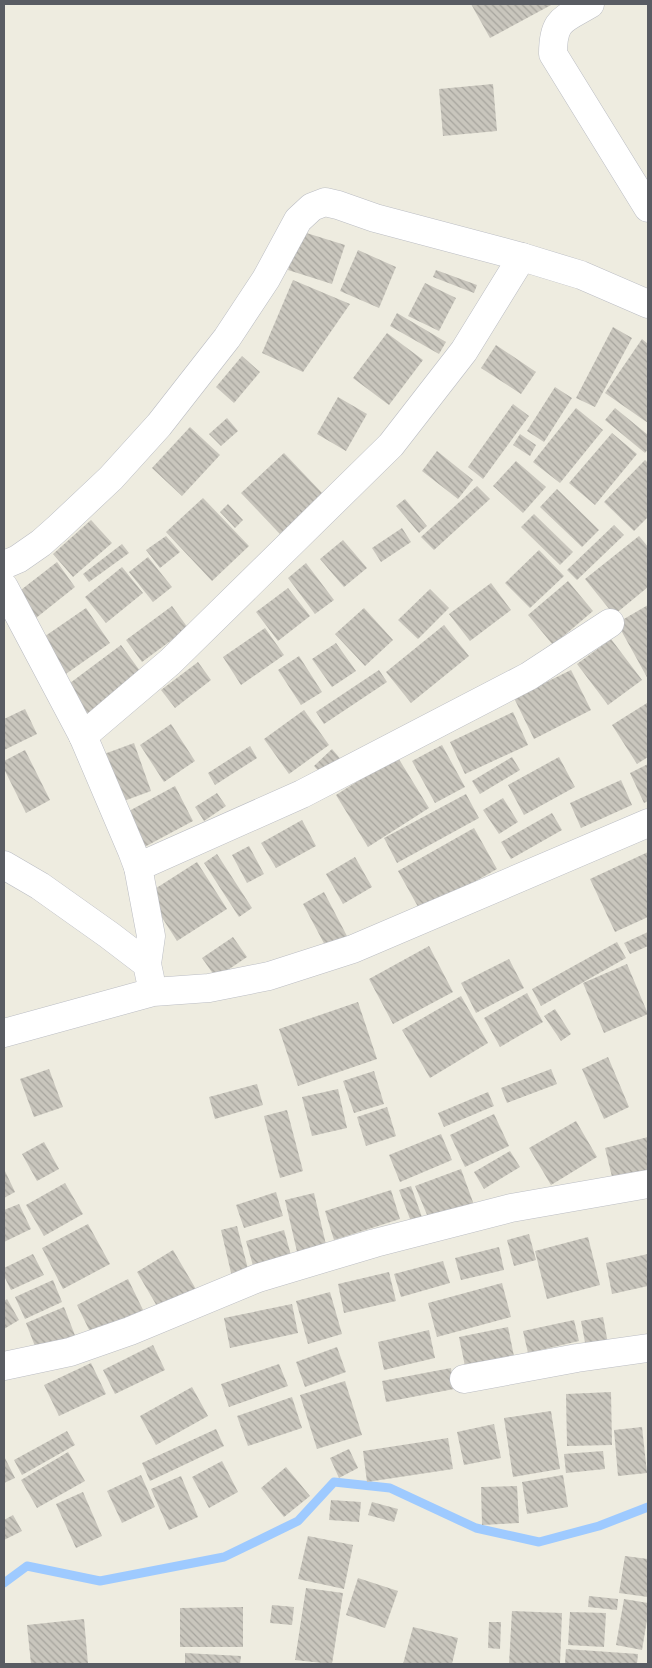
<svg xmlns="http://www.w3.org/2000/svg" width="652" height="1668" viewBox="0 0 652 1668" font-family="'Space Grotesk',sans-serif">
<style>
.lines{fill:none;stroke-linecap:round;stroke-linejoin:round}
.stream{stroke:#9ecaff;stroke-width:9}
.building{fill:url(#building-back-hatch)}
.street-casing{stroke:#bbbdc3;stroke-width:29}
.street{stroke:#fff;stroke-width:28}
</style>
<defs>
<pattern id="building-back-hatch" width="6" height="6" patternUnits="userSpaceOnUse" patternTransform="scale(1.25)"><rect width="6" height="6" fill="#c9c6bd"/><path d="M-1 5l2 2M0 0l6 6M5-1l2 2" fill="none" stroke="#a6a49d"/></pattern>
</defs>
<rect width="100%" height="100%" fill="#eeece0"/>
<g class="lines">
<!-- stream -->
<path class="stream" d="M4 1583 27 1566 100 1581 224 1557 298 1521 334 1482 390 1488 476 1528 539 1542 599 1526 648 1507"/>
</g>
<!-- building -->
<g class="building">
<path d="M471 4H553L490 38Z"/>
<path d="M493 84 497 131 443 136 439 89Z"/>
<path d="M300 231 345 245 332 284 288 270Z"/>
<path d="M358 250 396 267 379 308 340 291Z"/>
<path d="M436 270 477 285 474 293 433 277Z"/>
<path d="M293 280 350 304 303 372 262 353Z"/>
<path d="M425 283 456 298 439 331 408 316Z"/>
<path d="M397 313 446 342 439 354 390 326Z"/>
<path d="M613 327 632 338 595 407 576 398Z"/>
<path d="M387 333 423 360 389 405 353 378Z"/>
<path d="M642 339 648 344V423L605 393Z"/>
<path d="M496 345 536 372 521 394 481 368Z"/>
<path d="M242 356 260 372 234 403 216 387Z"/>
<path d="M555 387 572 398 544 442 527 431Z"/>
<path d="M338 397 367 414 346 451 317 434Z"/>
<path d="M513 404 529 416 483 479 468 467Z"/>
<path d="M576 408 603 430 560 483 533 462Z"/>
<path d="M615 408 648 435V449L645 453 605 420Z"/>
<path d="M227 418 238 431 221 446 209 434Z"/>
<path d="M190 427 220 455 182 496 152 468Z"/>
<path d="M612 433 637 454 595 505 569 483Z"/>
<path d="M520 434 536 445 530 456 513 445Z"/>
<path d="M437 451 473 480 458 499 422 471Z"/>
<path d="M284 453 323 494 280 534 241 493Z"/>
<path d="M645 460 648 463V517L634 531 604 502Z"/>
<path d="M516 461 546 487 523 513 493 486Z"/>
<path d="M477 486 490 499 434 550 421 537Z"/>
<path d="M557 489 599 530 582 547 540 507Z"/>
<path d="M203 498 249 546 212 581 166 532Z"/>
<path d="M405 499 427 526 419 533 396 506Z"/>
<path d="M228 504 243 520 235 528 220 512Z"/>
<path d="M534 514 573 552 560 565 521 527Z"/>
<path d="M91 520 112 543 73 577 53 554Z"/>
<path d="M614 525 624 535 577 580 567 570Z"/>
<path d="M402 528 411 542 381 562 372 548Z"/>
<path d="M166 536 180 552 160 568 146 550Z"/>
<path d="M639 536 648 547V587L614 615 585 579Z"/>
<path d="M343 540 367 568 344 587 320 559Z"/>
<path d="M122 544 129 553 89 582 83 574Z"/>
<path d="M539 550 564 576 530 608 505 583Z"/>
<path d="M148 557 172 587 153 602 129 572Z"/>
<path d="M57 562 75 587 36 618 17 593Z"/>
<path d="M306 563 334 600 315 614 288 578Z"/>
<path d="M122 567 143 593 106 623 85 597Z"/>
<path d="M568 581 593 611 553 645 528 615Z"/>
<path d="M491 583 511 610 470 641 449 614Z"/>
<path d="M288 588 310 616 278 641 256 612Z"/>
<path d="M430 589 449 608 418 639 398 620Z"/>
<path d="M648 605V679L617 623Z"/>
<path d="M172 606 188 628 142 662 126 640Z"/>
<path d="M86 608 110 643 63 676 38 641Z"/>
<path d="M364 608 393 640 365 666 335 634Z"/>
<path d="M444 625 469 656 411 703 386 672Z"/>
<path d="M265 628 284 655 241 685 223 657Z"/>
<path d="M611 639 642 680 608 705 577 664Z"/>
<path d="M336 643 356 671 332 687 312 659Z"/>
<path d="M121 645 143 675 84 720 62 689Z"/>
<path d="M299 656 322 692 301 705 278 670Z"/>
<path d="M198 662 211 680 175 708 161 690Z"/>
<path d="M379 670 387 682 324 724 316 712Z"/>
<path d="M571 670 591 710 534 739 514 698Z"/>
<path d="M647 703 648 705V757L637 764 612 725Z"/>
<path d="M25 709 37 734 4 750V719Z"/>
<path d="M304 710 329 745 289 774 264 739Z"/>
<path d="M513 712 528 745 465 774 450 742Z"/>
<path d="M171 724 195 761 164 782 140 745Z"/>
<path d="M134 743 151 791 113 805 96 757Z"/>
<path d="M442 745 465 787 435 803 412 761Z"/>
<path d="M250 746 257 758 215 785 208 773Z"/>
<path d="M332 749 343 762 325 778 314 766Z"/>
<path d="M25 750 50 800 26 813 4 769V761Z"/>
<path d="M397 756 429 808 368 847 336 795Z"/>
<path d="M512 757 520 770 480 794 472 781Z"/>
<path d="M559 757 575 787 524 815 508 785Z"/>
<path d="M648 764V801L644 803 630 773Z"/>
<path d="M621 780 632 805 581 828 570 803Z"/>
<path d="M175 786 193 821 137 851 118 817Z"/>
<path d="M217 793 226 806 204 821 195 807Z"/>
<path d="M466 794 479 818 397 863 384 838Z"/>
<path d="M503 798 518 822 499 834 483 810Z"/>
<path d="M552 813 562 830 511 859 501 842Z"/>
<path d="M302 820 316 846 276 868 261 843Z"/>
<path d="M474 828 497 869 421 912 398 871Z"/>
<path d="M249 846 264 874 247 883 232 855Z"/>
<path d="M648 852V917L615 932 590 879Z"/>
<path d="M217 854 252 908 239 917 204 863Z"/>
<path d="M355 857 372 887 343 904 326 874Z"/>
<path d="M197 862 227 909 177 941 147 894Z"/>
<path d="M324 892 348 938 327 949 303 904Z"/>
<path d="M648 932V946L630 954 624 943Z"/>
<path d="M233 937 247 957 216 978 202 958Z"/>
<path d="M617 942 626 958 541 1006 532 989Z"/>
<path d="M429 946 453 992 393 1024 369 979Z"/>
<path d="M509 959 524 988 476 1013 461 983Z"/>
<path d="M627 964 648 1014 604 1033 583 983Z"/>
<path d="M527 993 543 1022 500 1047 484 1018Z"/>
<path d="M461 996 488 1043 430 1078 402 1030Z"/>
<path d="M358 1002 377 1059 298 1086 279 1029Z"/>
<path d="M555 1009 571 1034 561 1041 544 1016Z"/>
<path d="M608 1057 629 1107 604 1119 582 1069Z"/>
<path d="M49 1069 63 1107 34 1117 20 1079Z"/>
<path d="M551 1069 557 1084 507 1103 501 1088Z"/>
<path d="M374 1071 384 1104 354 1113 343 1081Z"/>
<path d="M257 1084 263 1105 215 1119 209 1097Z"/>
<path d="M338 1089 347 1128 312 1136 302 1097Z"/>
<path d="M488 1092 494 1106 444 1127 438 1113Z"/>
<path d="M387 1107 396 1136 366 1146 357 1117Z"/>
<path d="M287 1110 303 1171 280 1178 264 1116Z"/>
<path d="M494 1114 509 1146 465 1167 450 1135Z"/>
<path d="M576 1121 597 1157 551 1185 529 1148Z"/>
<path d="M441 1134 452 1160 400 1182 389 1155Z"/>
<path d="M648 1137V1172L613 1181 605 1148Z"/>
<path d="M44 1142 59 1169 37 1181 22 1154Z"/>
<path d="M510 1151 520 1167 484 1189 474 1172Z"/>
<path d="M4 1169 15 1192 4 1198Z"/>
<path d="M461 1169 474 1205 430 1222 415 1186Z"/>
<path d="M65 1183 83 1214 44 1236 26 1205Z"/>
<path d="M411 1186 423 1220 412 1224 399 1190Z"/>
<path d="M391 1190 400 1219 334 1240 325 1211Z"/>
<path d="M276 1192 283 1216 244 1228 236 1205Z"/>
<path d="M314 1193 327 1249 298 1256 285 1200Z"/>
<path d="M19 1204 31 1229 4 1242V1210Z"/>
<path d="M88 1224 110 1264 63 1289 42 1248Z"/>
<path d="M237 1226 249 1273 232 1277 221 1230Z"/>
<path d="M284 1230 292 1259 254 1269 246 1241Z"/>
<path d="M529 1234 536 1260 514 1266 507 1240Z"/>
<path d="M588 1237 600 1285 547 1299 535 1251Z"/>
<path d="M499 1247 504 1270 461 1280 455 1258Z"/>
<path d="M173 1250 197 1291 161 1313 137 1272Z"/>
<path d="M33 1254 44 1275 11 1290 4 1276V1268Z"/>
<path d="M648 1254V1286L612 1294 606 1263Z"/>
<path d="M443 1261 450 1283 401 1297 394 1274Z"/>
<path d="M389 1272 396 1301 344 1313 338 1284Z"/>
<path d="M128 1279 146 1316 95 1342 77 1305Z"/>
<path d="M53 1280 62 1302 25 1319 15 1297Z"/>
<path d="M502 1283 511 1317 437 1337 428 1303Z"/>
<path d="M330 1292 342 1334 308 1344 296 1301Z"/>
<path d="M7 1299 19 1320 4 1329V1301Z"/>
<path d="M292 1304 298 1333 230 1348 224 1318Z"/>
<path d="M64 1307 76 1338 38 1354 26 1323Z"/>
<path d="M603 1317 609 1349 587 1353 581 1321Z"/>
<path d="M574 1320 579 1341 528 1353 523 1331Z"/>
<path d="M508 1327 515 1361 466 1371 459 1337Z"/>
<path d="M429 1330 435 1358 384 1370 378 1342Z"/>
<path d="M153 1345 165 1370 115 1394 103 1370Z"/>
<path d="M337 1347 346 1372 305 1387 296 1362Z"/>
<path d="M91 1363 106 1394 59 1416 44 1385Z"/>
<path d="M279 1364 288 1386 229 1407 221 1384Z"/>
<path d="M451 1368 454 1389 386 1402 382 1381Z"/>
<path d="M345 1381 362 1435 317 1449 300 1395Z"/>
<path d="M192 1387 208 1416 156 1445 140 1416Z"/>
<path d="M611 1392 612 1445 567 1446 566 1394Z"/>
<path d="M292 1397 302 1428 248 1446 237 1416Z"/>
<path d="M551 1411 560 1469 513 1477 504 1418Z"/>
<path d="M494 1424 501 1458 464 1465 457 1432Z"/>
<path d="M642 1427 647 1473 618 1476 614 1430Z"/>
<path d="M216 1429 224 1446 150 1481 142 1463Z"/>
<path d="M67 1431 75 1445 22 1475 14 1460Z"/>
<path d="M448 1438 453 1469 367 1482 363 1451Z"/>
<path d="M349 1449 358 1468 339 1478 330 1458Z"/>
<path d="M603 1451 605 1469 566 1473 564 1454Z"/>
<path d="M68 1452 85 1481 37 1508 21 1480Z"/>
<path d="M5 1458 15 1478 4 1483V1459Z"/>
<path d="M222 1461 238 1492 209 1508 192 1477Z"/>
<path d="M286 1467 310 1496 284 1517 261 1488Z"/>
<path d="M141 1475 155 1507 122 1523 107 1491Z"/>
<path d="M563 1475 568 1507 527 1514 522 1482Z"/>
<path d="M181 1476 198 1517 169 1530 151 1489Z"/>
<path d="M517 1486 519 1523 482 1525 481 1487Z"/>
<path d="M83 1492 102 1536 76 1548 56 1504Z"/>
<path d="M331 1500 361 1502 359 1522 329 1520Z"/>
<path d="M372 1502 398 1509 394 1522 368 1515Z"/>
<path d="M13 1515 22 1531 4 1540V1520Z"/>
<path d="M308 1536 353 1545 344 1589 298 1579Z"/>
<path d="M625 1556 648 1559V1597L619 1593Z"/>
<path d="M358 1578 398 1591 385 1628 346 1615Z"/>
<path d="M306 1588 343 1593 332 1664 295 1660Z"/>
<path d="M589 1596 618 1599 617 1610 588 1607Z"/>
<path d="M624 1599 648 1603V1614L642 1650 616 1645Z"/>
<path d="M272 1605 294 1607 292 1625 270 1623Z"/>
<path d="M243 1607V1647H180V1608Z"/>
<path d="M512 1611 562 1613 560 1664H509Z"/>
<path d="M570 1612 606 1613 604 1647 568 1645Z"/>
<path d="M84 1619 88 1664H31L27 1625Z"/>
<path d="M489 1622H501L500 1649 488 1648Z"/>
<path d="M413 1627 458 1638 452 1664H403Z"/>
<path d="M566 1649 638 1654 637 1664H565Z"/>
<path d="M185 1653 241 1656 240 1664H185Z"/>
</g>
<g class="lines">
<defs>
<g id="street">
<path d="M590 4C563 20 553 19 553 54L648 208"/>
<path d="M4 565 18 559 41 543 59 527 111 478 159 425 227 338 266 279 298 220 312 207 325 202 338 205 375 218 522 257 581 275 648 304"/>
<path d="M4 587 83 736 132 851 138 867 151 936 147 964"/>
<path d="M83 736 170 662 391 445 464 351 522 257"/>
<path d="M4 865 40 886 109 935 147 964 150 978"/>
<path d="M138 867 302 794 529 676 610 623"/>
<path d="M4 1033 153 992 209 988 269 976 353 949 648 823"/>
<path d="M4 1366 70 1352 130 1331 258 1278 375 1243 511 1208 648 1184"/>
<path d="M464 1379 577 1358 648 1348"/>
</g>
</defs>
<!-- street casing -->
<use href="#street" class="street-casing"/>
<!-- street -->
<use href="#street" class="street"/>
</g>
<!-- border -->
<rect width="652" height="1668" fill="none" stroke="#595c63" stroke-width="10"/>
</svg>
